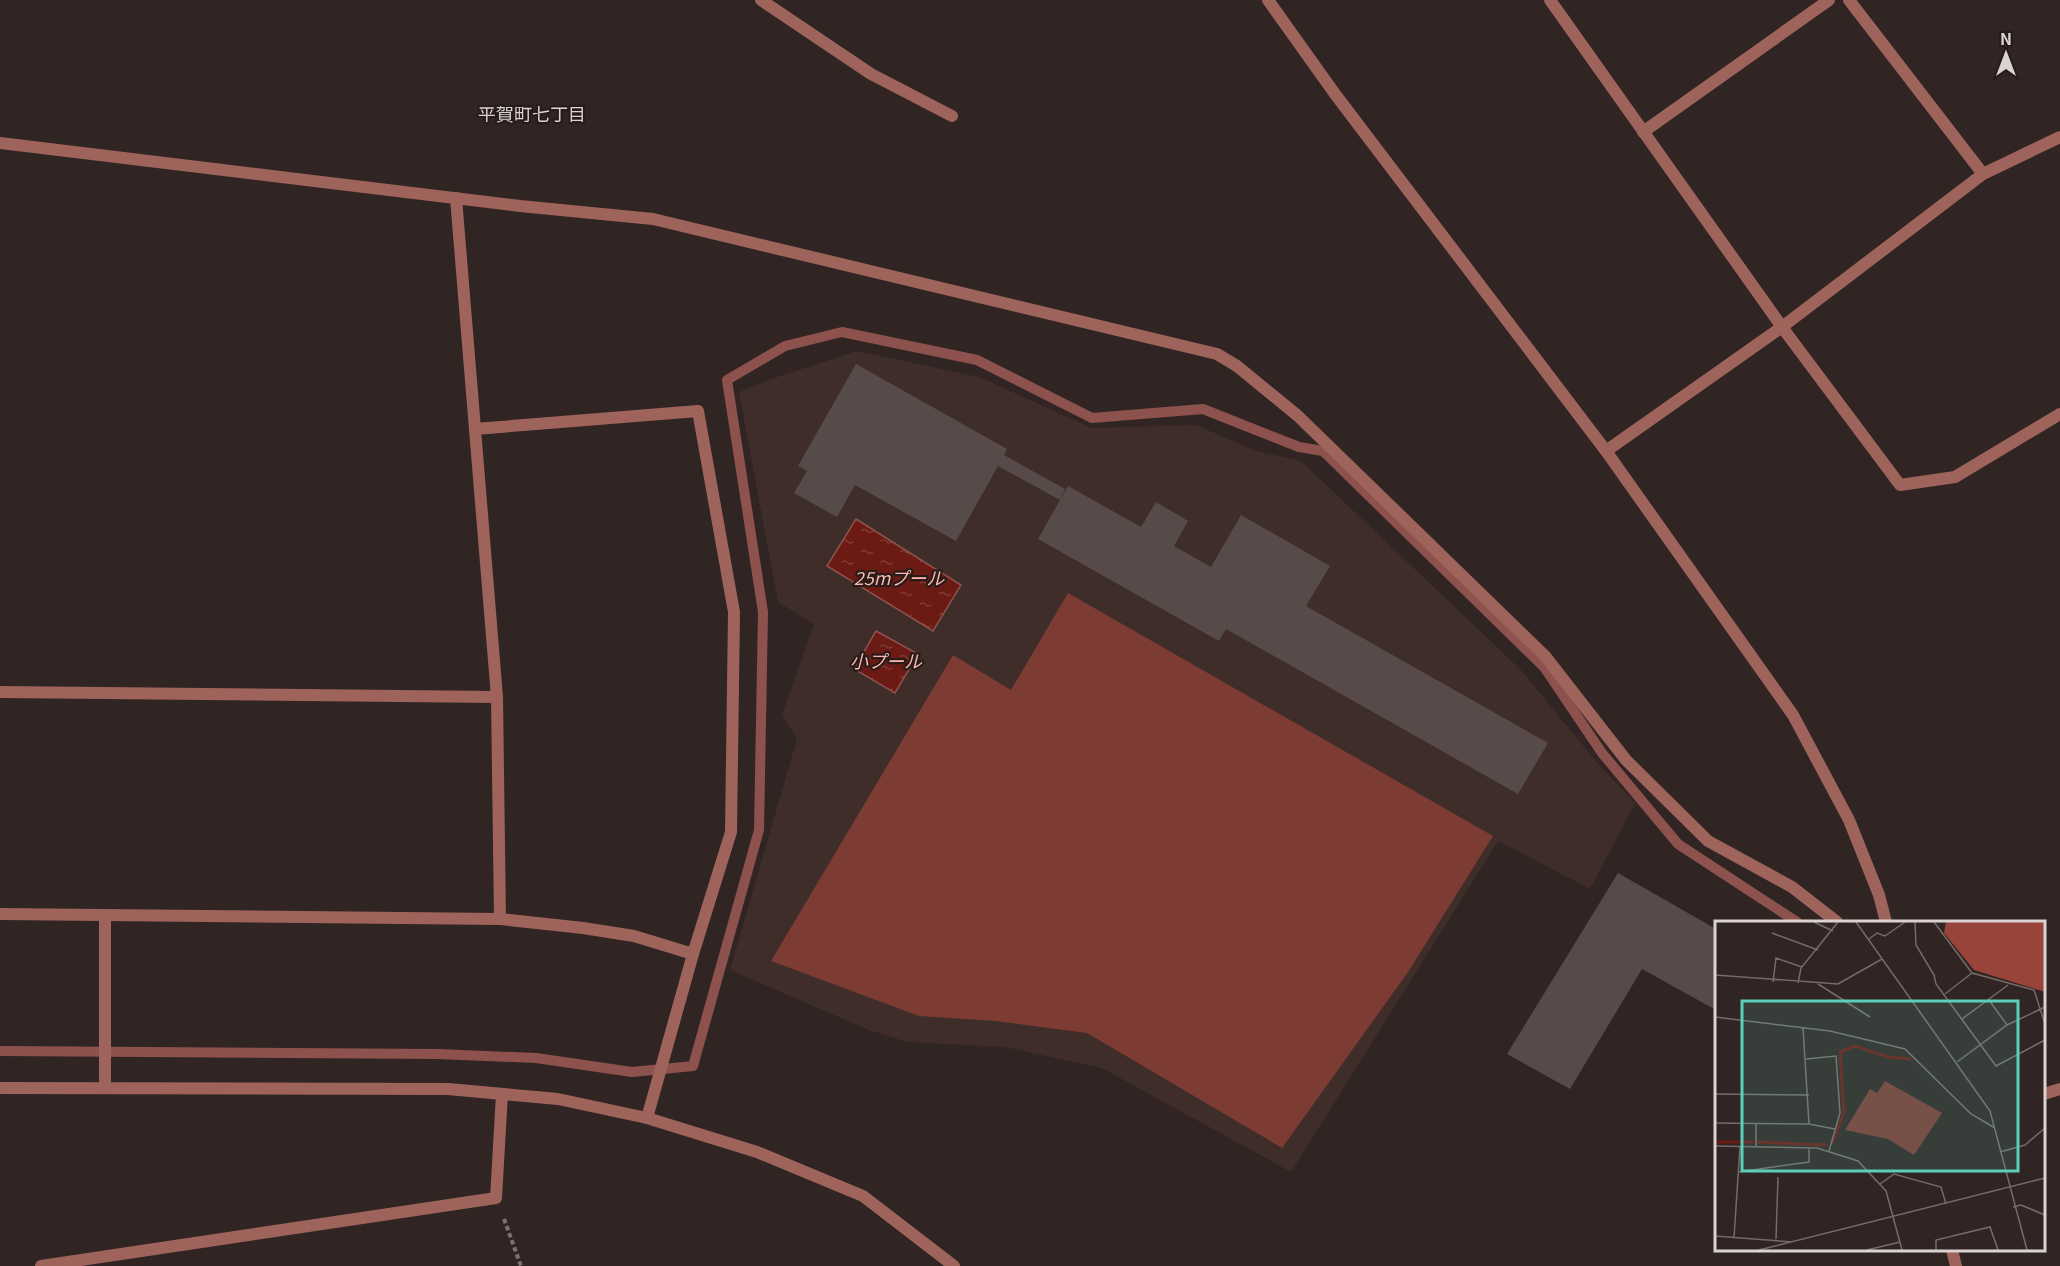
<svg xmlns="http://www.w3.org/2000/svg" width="2060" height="1266" viewBox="0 0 2060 1266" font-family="Georgia,'Noto Sans JP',serif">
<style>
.built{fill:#3f2d2a}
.pitch{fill:#7c3b33}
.water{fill:url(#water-ripples);stroke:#8d524d;stroke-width:1.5}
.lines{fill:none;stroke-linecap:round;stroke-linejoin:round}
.stream{stroke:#8d524d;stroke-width:10}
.building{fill:#574b49}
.path{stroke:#7c7270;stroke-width:4;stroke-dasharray:4.5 3;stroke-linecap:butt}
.minor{stroke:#9e635b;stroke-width:12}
.tertiary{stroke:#9e635b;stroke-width:12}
.labels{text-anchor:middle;stroke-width:4.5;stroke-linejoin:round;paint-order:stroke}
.neighbourhood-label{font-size:18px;fill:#dbd3d2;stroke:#271c1a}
.water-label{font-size:18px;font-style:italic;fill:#ffb6ab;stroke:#271c1a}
.inset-river{fill:none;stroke:#6b1b14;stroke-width:3}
.inset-road{fill:none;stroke:#756b69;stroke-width:1.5}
.view{fill:#5dceb9;fill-opacity:0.15;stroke:#5dceb9;stroke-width:3}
.inset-edge{fill:none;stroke:#dbd3d2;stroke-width:3}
</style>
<defs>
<pattern id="water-ripples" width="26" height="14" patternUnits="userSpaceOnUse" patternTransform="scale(1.5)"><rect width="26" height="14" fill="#6b1b14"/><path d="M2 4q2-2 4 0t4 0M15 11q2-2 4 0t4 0" fill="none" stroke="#803b35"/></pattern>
</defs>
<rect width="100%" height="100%" fill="#312523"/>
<!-- built -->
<path class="built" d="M857 351 979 377 1092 428 1196 425 1256 451 1301 461 1520 669 1599 765 1635 803 1590 889 1498 841 1291 1172 1102 1068 1005 1047 907 1042 869 1030 730 970 797 739 782 715 814 624 778 602 739 392 768 380Z"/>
<!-- pitch -->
<path class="pitch" d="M1068 593 1493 836 1408 972 1282 1148 1087 1033 996 1021 919 1016 771 961 953 655 1011 690Z"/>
<!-- water -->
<g class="water">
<path d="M856 519 961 585 933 631 827 566Z"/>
<path d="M876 631 918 654 895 693 854 669Z"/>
</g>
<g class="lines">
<!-- stream -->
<path class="stream" d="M0 1051 438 1054 536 1058 632 1072 693 1066 759 830 763 612 727 380 785 346 842 332 977 360 1092 418 1203 409 1299 447 1323 451 1544 667 1602 753 1678 844 1797 922"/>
</g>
<!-- building -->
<g class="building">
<path d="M856 364 1007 449 1004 455 1065 489 1060 500 998 466 956 541 855 485 837 517 794 493 807 471 798 466Z"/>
<path d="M1068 486 1141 527 1156 502 1188 521 1174 546 1211 567 1241 515 1330 566 1306 606 1548 743 1518 794 1226 629 1219 641 1038 539Z"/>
<path d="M1618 873 1716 929V1010L1642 969 1570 1089 1507 1054Z"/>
</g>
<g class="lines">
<!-- path -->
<path class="path" d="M504 1219 521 1266"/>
<!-- minor -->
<g class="minor">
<path d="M761 0 871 74 952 116"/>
<path d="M1550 0 1782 327 1900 485 1955 477 2060 414"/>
<path d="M1849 0 1983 174"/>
<path d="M1643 132 1829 0"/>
<path d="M0 143 520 206 653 219 1217 354 1237 366 1298 416 1545 656 1626 760 1708 841 1792 887 1837 922"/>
<path d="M456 198 497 697 500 919"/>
<path d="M475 429 698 411 734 612 731 832 693 954 647 1118"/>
<path d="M1606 451 1782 327 1983 174 2060 137"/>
<path d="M0 692 497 697"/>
<path d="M0 914 500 919 583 928 634 936 693 954"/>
<path d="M105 915V1088"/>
<path d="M0 1088 448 1089 558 1099 647 1118 757 1152 863 1196 954 1266"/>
<path d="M2044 1094 2060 1089"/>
<path d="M41 1266 496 1198 502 1094"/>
</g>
<!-- tertiary -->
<g class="tertiary">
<path d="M1268 0 1335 94 1606 451 1793 715 1849 820 1879 895 1886 922"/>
<path d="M1952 1250 1956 1266"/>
</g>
</g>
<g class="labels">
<!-- neighbourhood labels -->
<g class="neighbourhood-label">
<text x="532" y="121">平賀町七丁目</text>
</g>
<!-- water labels -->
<g class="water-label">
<text x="899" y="585">25mプール</text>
<text x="886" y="668">小プール</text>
</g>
</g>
<!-- overview -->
<g transform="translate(1715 921)">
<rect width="330" height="330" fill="#312523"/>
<path d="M231 1H330V71L259 49 229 12Z" fill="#98443a"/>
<path d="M170 160 227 192 199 234 173 218 130 209 155 168 162 172Z" fill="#7c3b33"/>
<path class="inset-river" d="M0 221H38M42 221 112 224M117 223 129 191 125 131 140 125 173 136 196 138"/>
<path class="inset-road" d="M99 1 118 10M141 1 275 190 312 329M200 1 201 24 219 54 221 63 281 145 330 119M219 1 257 52 319 69 330 103M57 12 103 29M154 18 162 12 170 15 190 1M0 54 123 63 167 38M58 61 61 37 87 46M83 62 86 47 123 1M103 63 155 96M230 73 257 52M274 79 292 104M0 96 115 110 190 128 256 193 280 207M247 98 293 64M88 107 94 203M91 138 121 135 125 192 114 230M242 141 292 104 330 86M0 173 94 174M0 202 94 203 120 208M41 203V226M0 225 102 227 143 240 171 270 187 329M285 231 310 224 330 207M23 251 94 241V227M165 263 179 253 226 266 231 283M298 286 306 284 330 294M0 315 77 321M19 316 25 226M61 318 63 256M44 329 330 257M152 329 185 321M221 329V319L275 306 283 329"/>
<path class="view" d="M27 80H303V250H27Z"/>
<rect width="330" height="330" class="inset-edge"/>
</g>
<!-- north arrow -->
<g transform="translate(2006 54)" stroke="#271c1a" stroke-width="4.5" paint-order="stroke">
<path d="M0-4.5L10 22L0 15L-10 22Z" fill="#dbd3d2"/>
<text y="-9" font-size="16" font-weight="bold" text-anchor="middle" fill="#dbd3d2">N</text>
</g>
</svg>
